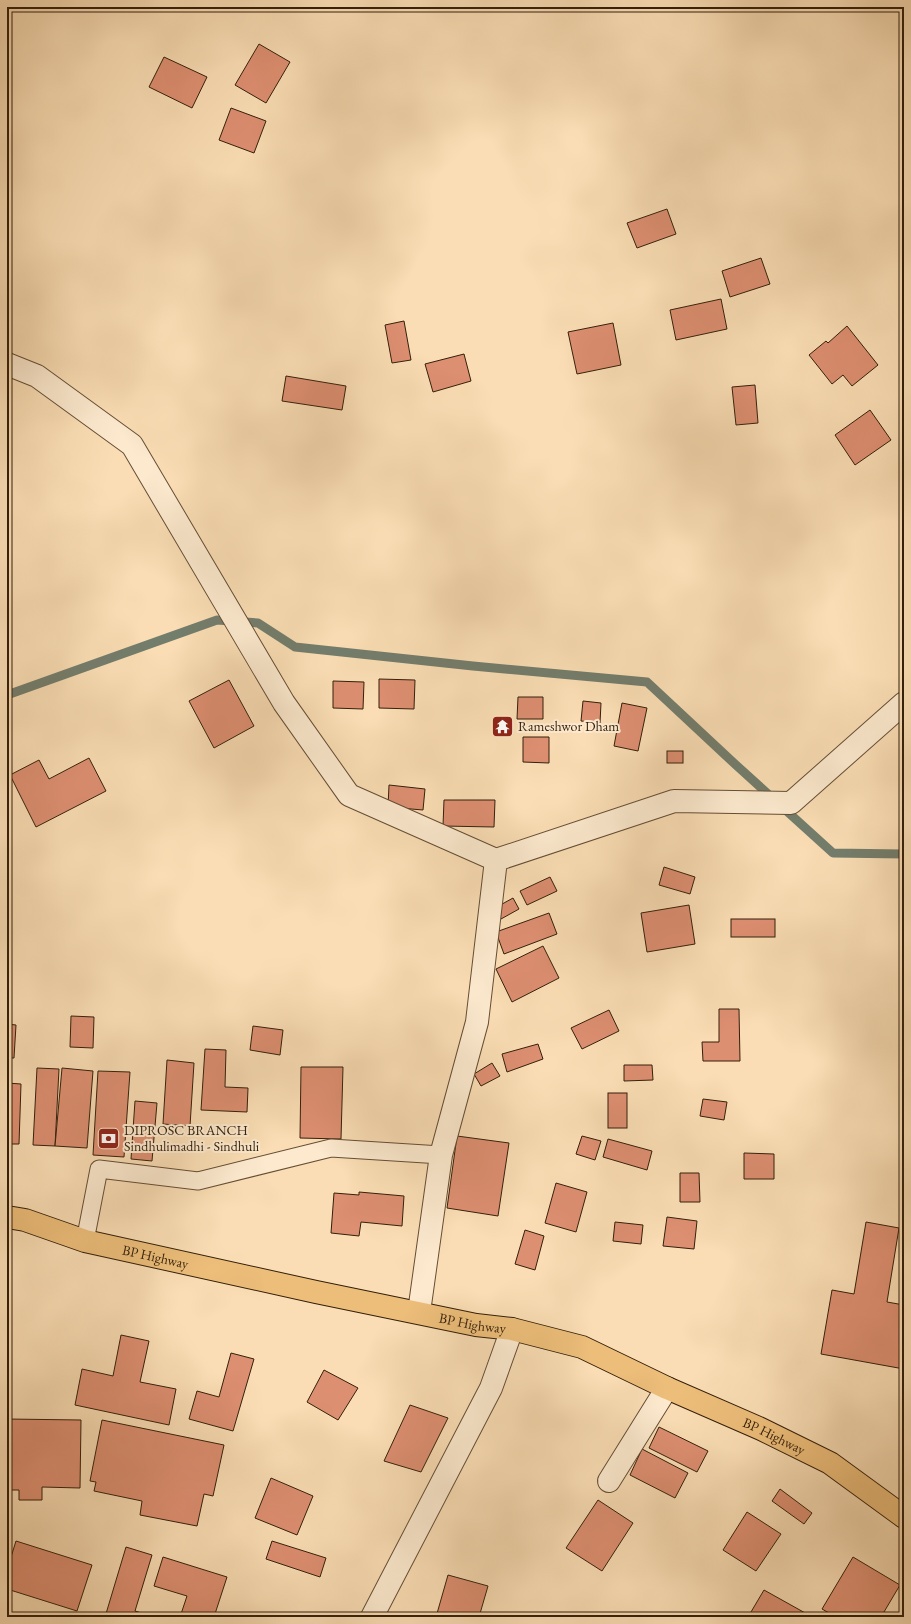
<svg xmlns="http://www.w3.org/2000/svg" width="911" height="1624" viewBox="0 0 911 1624" font-family="'EB Garamond',serif">
<style>
.lines{fill:none;stroke-linecap:round;stroke-linejoin:round}
.stream{stroke:#737d6c;stroke-width:9}
.building{fill:#dd8f71;stroke:#331f0b}
.service-casing{stroke:#654e35;stroke-width:19}
.minor-casing{stroke:#654e35;stroke-width:24}
.trunk-casing{stroke:#331f0b;stroke-width:24}
.service{stroke:#fce9ce;stroke-width:17}
.minor{stroke:#fce9ce;stroke-width:22}
.trunk{stroke:#edbe7a;stroke-width:22}
.labels{text-anchor:middle;stroke-width:4;stroke-linejoin:round;paint-order:stroke}
.poi-label{font-size:14px;fill:#331f0b;stroke:#fce9ce;text-anchor:start}
.street-label{font-size:14px;fill:#331f0b;stroke:#fce9ce}
</style>
<rect width="100%" height="100%" fill="#faddb4"/>
<filter id="stains"><feTurbulence type="fractalNoise" baseFrequency=".005" numOctaves="4"/><feColorMatrix values="0 0 0 0 .2 0 0 0 0 .09 0 0 0 0 .02 0 0 0 .5 -.17"/></filter>
<radialGradient id="worn" r=".72"><stop offset=".6" stop-color="#630" stop-opacity="0"/><stop offset="1" stop-color="#630" stop-opacity=".3"/></radialGradient>
<g class="lines">
<!-- stream -->
<path class="stream" d="M7 695 217 620 258 623 295 647 473 666 647 682 736 765 833 853 904 854"/>
</g>
<!-- building -->
<g class="building">
<path d="M259 44 290 62 266 103 235 85Z"/>
<path d="M164 57 207 77 192 108 149 87Z"/>
<path d="M231 108 266 121 254 153 219 140Z"/>
<path d="M667 209 676 234 637 248 627 223Z"/>
<path d="M761 258 770 284 730 297 722 271Z"/>
<path d="M721 299 727 329 676 340 670 310Z"/>
<path d="M404 321 411 360 392 363 385 325Z"/>
<path d="M613 323 621 365 577 374 568 332Z"/>
<path d="M847 326 878 365 852 386 843 375 832 384 809 355 826 341 828 343Z"/>
<path d="M464 354 471 381 433 392 425 364Z"/>
<path d="M286 376 346 386 342 410 282 401Z"/>
<path d="M755 385 758 423 736 425 732 387Z"/>
<path d="M870 410 891 440 855 465 835 435Z"/>
<path d="M379 679 415 680 414 709 379 708Z"/>
<path d="M229 680 254 726 214 748 189 701Z"/>
<path d="M333 681 364 682 363 709 333 708Z"/>
<path d="M518 697H543V719H517Z"/>
<path d="M583 701 601 703 600 723 581 721Z"/>
<path d="M622 703 647 708 638 751 614 746Z"/>
<path d="M523 737H549V763L523 762Z"/>
<rect x="667" y="751" width="16" height="12"/>
<path d="M89 758 106 791 36 827 10 775 39 760 49 779Z"/>
<path d="M389 785 425 789 423 810 388 807Z"/>
<path d="M444 800H495L494 827 443 826Z"/>
<path d="M664 867 695 877 690 894 659 885Z"/>
<path d="M550 877 557 891 527 905 520 891Z"/>
<path d="M513 898 519 909 501 919 495 908Z"/>
<path d="M689 905 695 944 647 952 641 913Z"/>
<path d="M549 913 557 934 504 954 496 932Z"/>
<rect x="731" y="919" width="44" height="18"/>
<path d="M543 946 559 978 512 1002 496 969Z"/>
<path d="M719 1009H739L740 1061H703L702 1042H719Z"/>
<path d="M609 1010 619 1031 582 1049 571 1028Z"/>
<path d="M71 1016 94 1017 93 1048 70 1047Z"/>
<path d="M7 1024 16 1025 14 1058H7Z"/>
<path d="M253 1026 283 1030 280 1055 250 1050Z"/>
<path d="M538 1044 543 1059 507 1072 502 1054Z"/>
<path d="M205 1049 226 1050 225 1087 248 1088 247 1112 201 1110Z"/>
<path d="M167 1060 194 1063 190 1126 163 1124Z"/>
<path d="M492 1063 500 1076 481 1086 474 1074Z"/>
<path d="M624 1065H652L653 1080 624 1081Z"/>
<path d="M301 1067H343L341 1139 300 1138Z"/>
<path d="M37 1068 59 1069 55 1146 33 1145Z"/>
<path d="M62 1068 93 1071 87 1148 55 1146Z"/>
<path d="M98 1071 130 1072 124 1157 93 1155Z"/>
<path d="M7 1083 21 1084 19 1144H7Z"/>
<rect x="608" y="1093" width="19" height="35"/>
<path d="M703 1099 727 1102 724 1120 700 1116Z"/>
<path d="M135 1101 157 1103 152 1161 131 1159Z"/>
<path d="M457 1136 509 1143 498 1216 447 1208Z"/>
<path d="M582 1136 601 1141 595 1160 576 1154Z"/>
<path d="M608 1139 652 1151 647 1170 603 1157Z"/>
<path d="M744 1153 774 1154V1179H744Z"/>
<path d="M680 1173H699L700 1202H680Z"/>
<path d="M556 1183 587 1192 576 1232 545 1223Z"/>
<path d="M359 1192 404 1196 402 1226 361 1222 359 1236 331 1233 334 1193 359 1195Z"/>
<path d="M667 1217 697 1221 694 1249 663 1246Z"/>
<path d="M615 1222 643 1225 641 1244 613 1241Z"/>
<path d="M866 1222 899 1228 887 1302 904 1305V1369L821 1354 832 1290 854 1294Z"/>
<path d="M525 1230 544 1236 535 1270 515 1264Z"/>
<path d="M121 1335 149 1341 140 1382 176 1389 169 1425 75 1405 82 1369 113 1376Z"/>
<path d="M231 1353 254 1359 233 1431 189 1419 197 1391 219 1397Z"/>
<path d="M324 1370 358 1388 338 1420 307 1402Z"/>
<path d="M410 1405 448 1418 421 1472 384 1461Z"/>
<path d="M7 1419 81 1420 80 1488 42 1487V1500H19V1490H7Z"/>
<path d="M102 1420 224 1445 213 1496 204 1494 197 1526 140 1515 142 1501 94 1491 96 1482 90 1481Z"/>
<path d="M659 1427 708 1451 697 1472 649 1448Z"/>
<path d="M642 1449 688 1473 675 1498 630 1475Z"/>
<path d="M271 1478 313 1496 297 1535 255 1518Z"/>
<path d="M780 1489 812 1513 804 1524 772 1501Z"/>
<path d="M598 1500 633 1523 602 1571 566 1548Z"/>
<path d="M747 1512 781 1534 756 1571 723 1550Z"/>
<path d="M16 1541 92 1565 77 1611 7 1589V1570Z"/>
<path d="M272 1541 326 1558 320 1577 266 1559Z"/>
<path d="M126 1547 152 1555 135 1611 155 1617H105Z"/>
<path d="M163 1557 227 1577 214 1617H180L187 1596 154 1586Z"/>
<path d="M853 1557 900 1585 881 1617H836L822 1609Z"/>
<path d="M448 1575 488 1586 479 1617H436Z"/>
<path d="M764 1590 807 1614 805 1617H748Z"/>
</g>
<g class="lines">
<defs>
<path id="service" d="M85 1241 99 1169 198 1181 331 1148 441 1155"/>
<g id="minor">
<path d="M7 364 37 376 132 445 284 703 349 795 496 860"/>
<path d="M419 1312 441 1155 477 1022 496 860 674 801 791 803 904 703"/>
<path d="M609 1481 667 1388"/>
<path d="M372 1617 491 1388 512 1329"/>
</g>
<g id="trunk">
<path id="s1" d="M7 1217 25 1220 85 1241 316 1292 476 1325 512 1329 582 1347 667 1388 761 1429 830 1463 904 1517"/>
</g>
</defs>
<!-- service casing -->
<use href="#service" class="service-casing"/>
<!-- minor casing -->
<use href="#minor" class="minor-casing"/>
<!-- trunk casing -->
<use href="#trunk" class="trunk-casing"/>
<!-- service -->
<use href="#service" class="service"/>
<!-- minor -->
<use href="#minor" class="minor"/>
<!-- trunk -->
<use href="#trunk" class="trunk"/>
</g>
<!-- icons -->
<defs>
<symbol id="temple-square" viewBox="-11 -11 22 22"><rect x="-9" y="-9" width="18" height="18" rx="4" fill="#8f2418" stroke="#fce9ce"/><path d="M0-6L5-2H3V0L6.5 2.5H4V6H1.5V3h-3V6H-4V2.5H-6.5L-3 0V-2H-5Z" fill="#fff"/></symbol>
<symbol id="bank-square" viewBox="-11 -11 22 22"><rect x="-9" y="-9" width="18" height="18" rx="4" fill="#8f2418" stroke="#fce9ce"/><path d="M-6-4H6V4H-6ZM0-2.3a2.3 2.3 0 1 0 0 4.6a2.3 2.3 0 1 0 0-4.6Z" fill="#fff"/></symbol>
</defs>
<g fill-rule="evenodd">
<use href="#temple-square" x="490" y="714" width="25" height="25"/>
<use href="#bank-square" x="96" y="1126" width="25" height="25"/>
</g>
<g class="labels">
<!-- poi labels -->
<g class="poi-label">
<text x="518" y="731">Rameshwor Dham</text>
<text x="124" y="1135">DIPROSC BRANCH<tspan x="124" dy="16">Sindhulimadhi - Sindhuli</tspan></text>
</g>
<!-- street labels -->
<g class="street-label">
<text dy="5" stroke="none"><textPath href="#s1" startOffset="154">BP Highway</textPath></text>
<text dy="5" stroke="none"><textPath href="#s1" startOffset="478">BP Highway</textPath></text>
<text dy="5" stroke="none"><textPath href="#s1" startOffset="802">BP Highway</textPath></text>
</g>
</g>
<!-- margin -->
<rect width="911" height="1624" fill="none" stroke="#faddb4" stroke-width="24"/>
<rect x="8" y="8" width="895" height="1608" fill="none" stroke="#331f0b" stroke-width="2"/>
<rect x="12" y="12" width="887" height="1600" fill="none" stroke="#331f0b"/>
<rect width="100%" height="100%" filter="url(#stains)"/>
<rect width="100%" height="100%" fill="url(#worn)"/>
</svg>
